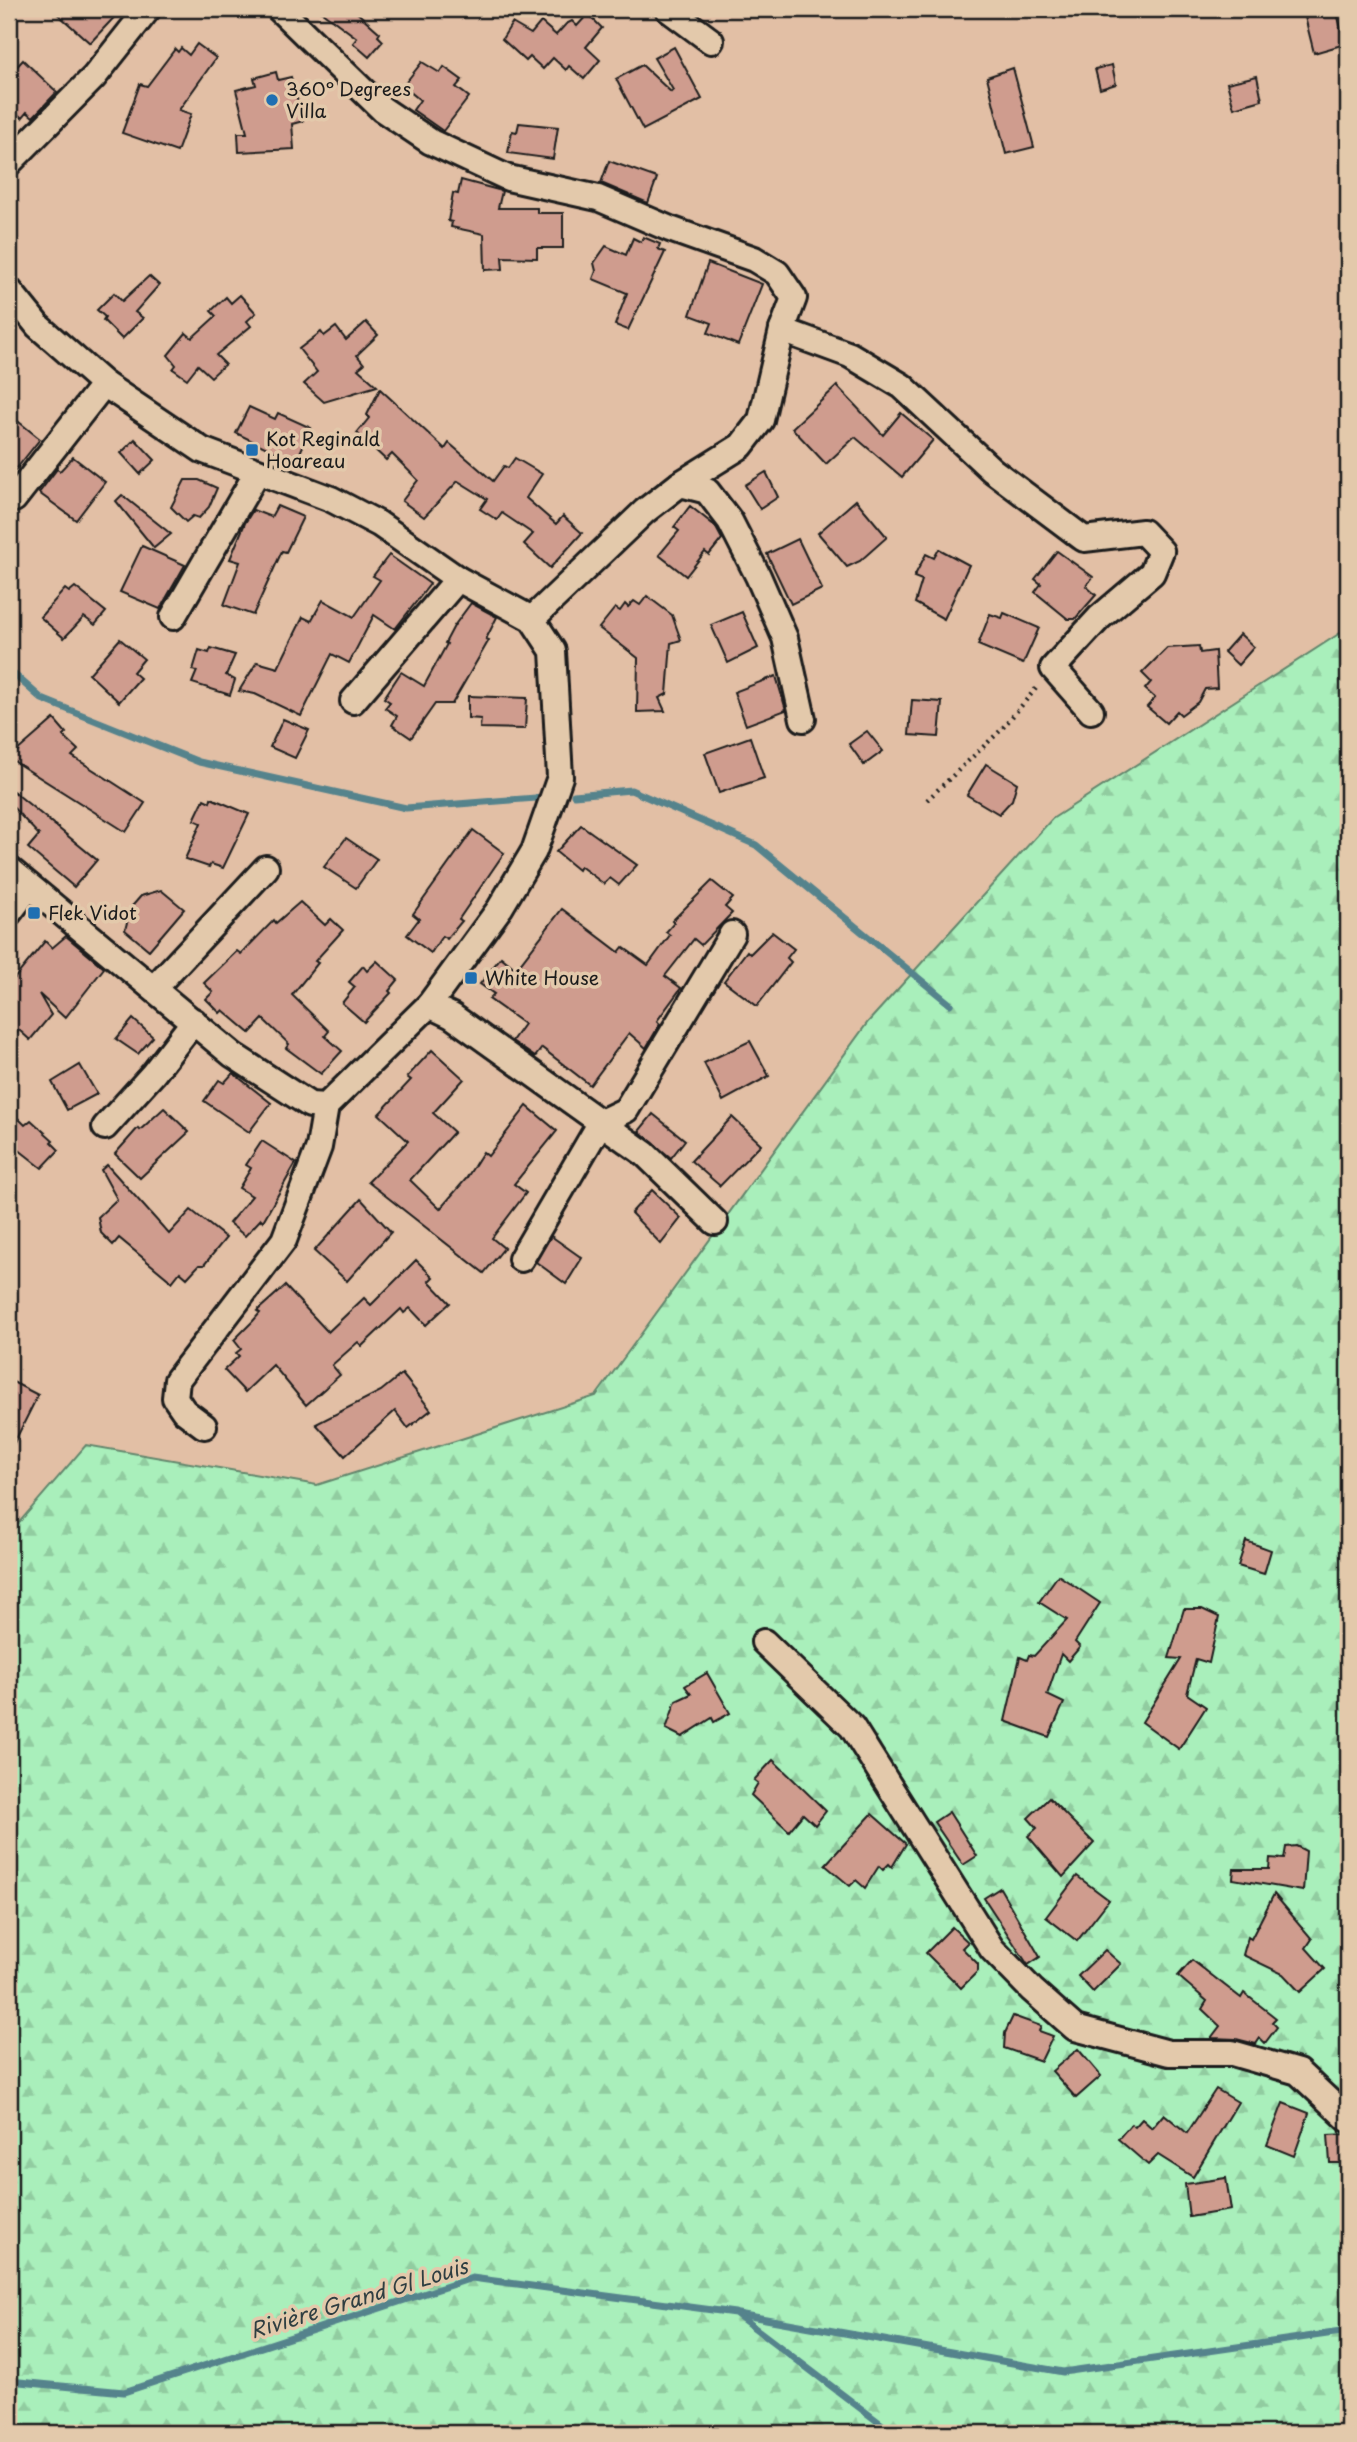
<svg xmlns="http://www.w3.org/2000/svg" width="1357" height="2442" viewBox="0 0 1357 2442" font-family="'Playpen Sans',sans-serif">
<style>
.forest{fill:url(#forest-firs);stroke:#62866c;stroke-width:2}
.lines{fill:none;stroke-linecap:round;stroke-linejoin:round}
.stream{stroke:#54838c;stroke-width:7}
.building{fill:#cf9c8e;stroke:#1c1c1c;stroke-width:2}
.minor-casing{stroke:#1c1c1c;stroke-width:30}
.path{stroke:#1c1c1c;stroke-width:4.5;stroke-dasharray:2 5;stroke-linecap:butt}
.minor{stroke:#e3c9ab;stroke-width:24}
.poi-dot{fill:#1f6fb2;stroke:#e3c9ab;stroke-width:2.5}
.labels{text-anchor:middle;stroke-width:7;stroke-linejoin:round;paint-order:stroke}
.poi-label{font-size:19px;fill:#1c1c1c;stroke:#e3c9ab;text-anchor:start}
.water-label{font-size:21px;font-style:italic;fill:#2f3e41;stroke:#e3c9ab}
</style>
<defs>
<pattern id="forest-firs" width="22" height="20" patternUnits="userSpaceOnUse" patternTransform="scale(1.75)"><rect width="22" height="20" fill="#a9efbb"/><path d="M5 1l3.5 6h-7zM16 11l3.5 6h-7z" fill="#91cca0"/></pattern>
</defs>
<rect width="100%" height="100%" fill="#e2bfa5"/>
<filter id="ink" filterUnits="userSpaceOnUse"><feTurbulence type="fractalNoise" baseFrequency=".0143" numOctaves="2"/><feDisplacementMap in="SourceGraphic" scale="14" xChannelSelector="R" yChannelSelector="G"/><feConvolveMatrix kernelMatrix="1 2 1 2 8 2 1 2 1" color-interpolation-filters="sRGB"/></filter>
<g filter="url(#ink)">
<!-- forest -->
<path class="forest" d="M1348 628V2433H9V1534L86 1445 317 1485 596 1396 868 1022 1052 819Z"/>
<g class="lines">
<!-- stream -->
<g class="stream">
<path d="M9 670 42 699 199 762 406 808 536 798"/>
<path d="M574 795 631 790 756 845 950 1004"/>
<path d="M738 2314 1063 2372 1348 2331"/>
<path d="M9 2381 124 2392 472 2278 735 2313 893 2433"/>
</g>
</g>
<!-- building -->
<g class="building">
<path d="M52 9H122L90 43Z"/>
<path d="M318 9H353L380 33 378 36 383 41 369 57 353 43 357 38Z"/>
<path d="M1303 9H1336L1345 44 1314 53Z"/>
<path d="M588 14 602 28 586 47 600 60 584 79 569 66 566 70 553 58 543 69 530 57 526 61 502 39 512 23 531 34 541 22 556 35 566 24 572 21 577 26Z"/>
<path d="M197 44 216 58 179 110 191 114 177 152 122 133 140 84 147 86 175 49 178 52 181 48 189 55Z"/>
<path d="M674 47 702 99 643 130 616 79 642 65 671 92 673 90 654 58Z"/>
<path d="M23 60 57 92 33 117 27 112 22 118 9 106V75Z"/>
<path d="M422 62 440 73 444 67 462 80 456 87 469 97 443 131 413 110 420 100 403 86Z"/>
<path d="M1112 65 1116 84 1100 89 1095 69Z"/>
<path d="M1013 68 1034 147 1006 154 987 77Z"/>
<path d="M276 72 278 80 291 77 301 114 303 121 292 124 294 149 239 152 238 133H247L236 90 256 85 254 78Z"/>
<path d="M1257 76 1262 100 1234 108 1227 83Z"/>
<path d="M519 123 558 127 553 159 508 153 512 131 517 132Z"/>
<path d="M609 161 657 178 648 203 601 183Z"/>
<path d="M461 180 502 191 498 208H537V213H563V248H537V258L502 257 503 269 485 270 484 234 451 227 452 222 448 221 453 193 458 194Z"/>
<path d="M643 237 660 244 658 249 665 252 628 330 615 325 627 293 593 279 596 271 594 263 606 246 626 255 633 238 641 242Z"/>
<path d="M708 263 762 284 738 345 708 333 712 323 690 315Z"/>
<path d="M149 276 159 285 135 312 143 318 122 339 103 320 105 317 97 310 114 293 122 301Z"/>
<path d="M240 295 256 313 247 321 251 326 216 355 225 364 211 377 198 365 187 379 173 369 176 365 168 355 186 333 192 338 216 316 211 311 226 297 231 303Z"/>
<path d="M366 322 378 335 357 355 364 364 358 369 377 386 324 402 304 384 317 372 299 349 321 332 324 336 336 327 346 340Z"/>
<path d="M837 386 883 435 901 413 933 440 902 477 855 437 826 464 792 428Z"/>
<path d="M380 389 445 449 449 443 493 481 504 466 508 468 515 458 542 474 526 498 556 524 563 516 582 533 550 568 524 544 533 534 502 513 497 520 480 509 487 499 458 481 424 517 402 501 418 480 392 454 386 460 357 433 369 418 367 415Z"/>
<path d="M249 407 275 419 278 413 311 428 296 462 236 433Z"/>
<path d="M9 414 40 439 9 478Z"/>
<path d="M135 439 155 460 140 474 121 453Z"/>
<path d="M73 457 105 482 76 520 39 493 57 469 60 471Z"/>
<path d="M766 472 778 497 760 509 745 485Z"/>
<path d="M185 480H199L217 488 209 507 199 518 193 516 186 522 171 507Z"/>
<path d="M122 495 171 534 154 548 116 501Z"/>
<path d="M856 500 887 537 860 561 847 567 818 533Z"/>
<path d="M277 506 303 517 286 552 282 551 253 615 224 605 240 562 230 559 245 523 253 510 271 517Z"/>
<path d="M690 506 715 526 722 539 709 555 705 552 686 576 659 555 679 531 674 527Z"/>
<path d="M798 539 822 589 791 604 767 554Z"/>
<path d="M142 546 185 565 160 609 120 592Z"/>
<path d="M939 549 969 565 944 619 915 603 922 580 914 577 926 554 934 558Z"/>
<path d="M1057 551 1093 577 1086 586 1096 595 1075 619H1068L1035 592 1041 584 1035 579Z"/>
<path d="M389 555 430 584 395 629 374 615 349 663 332 654 301 716 255 694 239 691 257 662 278 668 303 617 311 621 323 600 354 617 380 580 373 576Z"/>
<path d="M75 587 106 612 95 625 84 617 64 638 40 617 65 589 69 592Z"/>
<path d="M647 596 672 615 681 640 671 643 667 694 659 698 665 711 637 712 638 658 599 628 615 608 620 611 625 604 628 607 634 601 640 605Z"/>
<path d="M471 603 497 617 486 639 489 640 452 704H435L411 738 392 725 397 716 385 708 390 702 384 698 401 672 424 686 447 644 445 643 454 626Z"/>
<path d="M742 612 758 648 728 663 711 625Z"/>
<path d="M1004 613 1039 628 1023 664 978 645 990 614 1002 618Z"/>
<path d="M1240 634 1254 647 1238 665 1224 652Z"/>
<path d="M120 639 144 659 133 672 140 678 119 702 89 674Z"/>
<path d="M1199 646 1200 653 1215 651 1217 688 1205 689 1198 702 1181 715 1177 711 1166 723 1147 707 1155 698 1145 689 1151 682 1142 673 1167 648Z"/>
<path d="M211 648 235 655 226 675 235 680 230 695 192 683 197 671 193 670 199 650 209 653Z"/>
<path d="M776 676 786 710 746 725 734 692Z"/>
<path d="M468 696 527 698 525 729 480 728 481 719 468 718Z"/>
<path d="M912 700 942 702 939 737 909 735Z"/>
<path d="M54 719 66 733 63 736 78 750 72 756 145 803 126 832 9 758Z"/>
<path d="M283 719 309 730 295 758 270 747Z"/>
<path d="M867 731 883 751 864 765 849 744Z"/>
<path d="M750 737 764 778 719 793 705 753Z"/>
<path d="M986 764 1017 783 1012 800 999 814 967 795Z"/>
<path d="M13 791 97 860 74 887 28 848 39 835 9 803V795Z"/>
<path d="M211 798 249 814 223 868 211 864 209 867 185 859 201 823 194 820 204 799 210 802Z"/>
<path d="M581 825 637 865 619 885 610 878 604 884 580 866 578 870 556 852Z"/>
<path d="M473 830 504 853 459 919 462 921 447 939 442 936 431 953 407 935 419 919 413 914Z"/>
<path d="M346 838 377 859 356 888 324 867Z"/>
<path d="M712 881 733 898 725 907 732 913 701 945 694 939 665 976 681 988 657 1021 660 1024 646 1048 629 1033 590 1085 542 1048 535 1057 512 1041 524 1024 489 999 494 994 480 984 501 957 516 969 562 909 619 952 623 947 648 965 670 935 666 932 674 923 672 921Z"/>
<path d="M161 890 184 909 149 950 125 930 129 915 126 913 141 896Z"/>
<path d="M300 902 325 925 331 919 343 930 315 961 318 963 292 995 329 1031 325 1036 342 1051 321 1074 286 1048 289 1044 263 1019 250 1033 223 1010 220 1013 206 999 213 992 204 983 237 951 241 954 274 920 276 923Z"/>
<path d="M772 932 794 949 787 958 791 962 757 1006 724 981 747 951 750 954Z"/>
<path d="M66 936 104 968 65 1018 39 994 51 1015 30 1040 19 1030 9 1042V985L45 941 52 948Z"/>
<path d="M377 961 398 980 389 991 391 993 364 1022 342 1003 355 987 349 982 363 966 367 971Z"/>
<path d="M133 1019 153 1037 138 1054 116 1039Z"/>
<path d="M750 1041 769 1076 723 1101 704 1063Z"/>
<path d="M432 1050 464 1079 433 1113 454 1132 410 1180 440 1209 466 1179 483 1152 488 1156 527 1106 557 1131 514 1184 526 1193 492 1238 504 1248 484 1273 368 1182 408 1141 379 1114 411 1080 407 1077Z"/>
<path d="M80 1065 97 1094 67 1110 52 1082Z"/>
<path d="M233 1073 271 1103 249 1132 204 1101 219 1080 224 1083Z"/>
<path d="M164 1108 189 1132 140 1178 115 1154 138 1128 140 1130Z"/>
<path d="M653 1114 685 1140 671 1158 639 1131Z"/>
<path d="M732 1117 761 1144 720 1186 691 1161Z"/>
<path d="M19 1119 25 1125 31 1120 53 1140 51 1142 59 1150 42 1168 9 1142V1131Z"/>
<path d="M262 1141 296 1163 263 1221 261 1219 245 1236 229 1223 252 1196 239 1188 251 1168 246 1165Z"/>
<path d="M107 1165 169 1234 191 1210 226 1238 204 1265H199L187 1278 180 1272 172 1282 119 1238 113 1245 101 1233 98 1217 117 1199 101 1170Z"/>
<path d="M652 1190 681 1218 661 1244 631 1213Z"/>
<path d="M361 1199 391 1232 347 1281 314 1251Z"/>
<path d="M551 1236 582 1258 566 1284 536 1262Z"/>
<path d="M416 1260 433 1277 429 1281 450 1303 426 1325 410 1308 404 1313 401 1309 362 1346 358 1342 332 1365 340 1375 306 1405 273 1365 245 1392 224 1370 239 1356 236 1353 241 1349 234 1340 253 1321 260 1313 257 1311 285 1286 328 1332 364 1298 371 1305Z"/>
<path d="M402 1374 431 1410 408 1428 395 1411 345 1456 316 1424 381 1391Z"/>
<path d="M9 1380 38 1395 9 1453Z"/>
<path d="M1246 1541 1271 1550 1264 1574 1238 1566Z"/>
<path d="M1058 1575 1100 1603 1075 1642 1080 1647 1068 1661 1061 1654 1047 1695 1064 1703 1049 1737 1005 1721 1020 1657 1027 1660 1029 1655 1034 1656 1067 1620 1039 1602Z"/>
<path d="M1184 1609H1202L1219 1617 1209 1663 1196 1659 1187 1694 1206 1707 1179 1749 1142 1722 1181 1659 1169 1658Z"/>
<path d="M707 1673 730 1713 714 1722 712 1718 682 1737 666 1729 676 1701 691 1694 685 1686Z"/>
<path d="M773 1760 826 1811 815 1825 803 1814 789 1831 751 1795 758 1783 754 1780Z"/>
<path d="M1049 1798 1094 1843 1063 1877 1028 1836 1037 1828 1028 1818Z"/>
<path d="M949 1812 977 1856 963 1865 934 1822Z"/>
<path d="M872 1814 906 1844 892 1867 889 1864 883 1870 879 1866 865 1888 856 1880 850 1886 825 1865Z"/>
<path d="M1296 1846 1306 1851 1303 1891 1233 1879 1234 1869H1269L1270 1858 1284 1859 1286 1847Z"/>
<path d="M1077 1876 1109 1900 1077 1941 1046 1917Z"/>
<path d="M1000 1888 1040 1957 1028 1965 984 1898Z"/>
<path d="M1274 1894 1312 1939 1306 1948 1325 1969 1300 1992 1283 1974 1243 1955 1248 1937 1251 1939Z"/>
<path d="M952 1927 968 1942 962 1948 978 1964V1971L961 1988 926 1953Z"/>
<path d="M1105 1950 1121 1964 1093 1992 1078 1976Z"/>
<path d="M1192 1960 1241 1998 1244 1993 1276 2018 1272 2022 1277 2027 1265 2043 1260 2038 1256 2044 1236 2039 1211 2038 1220 2026 1202 2009 1207 2001 1178 1976Z"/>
<path d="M1013 2016 1041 2026 1039 2031 1053 2036 1041 2061 1004 2048 1005 2033Z"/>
<path d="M1078 2049 1101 2076 1076 2098 1052 2071Z"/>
<path d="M1216 2089 1238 2102 1193 2177 1158 2155 1148 2165 1118 2139 1131 2124 1135 2127 1142 2119 1152 2128 1164 2114 1187 2133Z"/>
<path d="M1283 2103 1309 2113 1294 2156 1267 2145Z"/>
<path d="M1348 2134V2163H1330L1328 2135Z"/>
<path d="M1226 2178 1231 2210 1189 2217 1185 2184Z"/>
</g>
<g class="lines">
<defs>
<g id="minor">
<path d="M279 9 382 109 431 142 508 178 598 198 670 229 754 259 777 273 794 298 782 330 761 420 741 446 680 484"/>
<path d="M668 9 711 41"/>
<path d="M9 163 94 77 148 9"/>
<path d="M9 290 38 326 104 384 202 450 331 499 379 524 458 579 532 619 553 651 560 777 534 851 500 908 429 1005 326 1106 319 1147 284 1240 177 1380 175 1398 184 1411 204 1426"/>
<path d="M782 330 850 355 902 386 992 470 1084 539 1143 532 1161 551 1152 573 1099 618 1053 668 1091 711"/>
<path d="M14 499 104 384"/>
<path d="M173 617 258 471"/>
<path d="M532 619 645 511 680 484 707 491 730 521 758 576 785 638 803 719"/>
<path d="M353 701 458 579"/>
<path d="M9 869 233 1055 310 1105 326 1106"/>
<path d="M9 913 29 887"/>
<path d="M154 988 266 868"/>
<path d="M429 1005 452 1016 645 1154 715 1222"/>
<path d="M105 1127 153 1074 194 1021"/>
<path d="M521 1259 601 1122 626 1110 732 934"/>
<path d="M764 1642 852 1727 992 1949 1032 1990 1075 2028 1169 2053H1232L1298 2072 1348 2119"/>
</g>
</defs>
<!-- minor casing -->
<use href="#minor" class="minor-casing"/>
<!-- path -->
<path class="path" d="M927 800 1000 731 1039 685"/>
<!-- minor -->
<use href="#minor" class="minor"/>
</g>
</g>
<!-- markers -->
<g class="poi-dot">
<circle cx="272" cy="100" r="7"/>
<rect x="245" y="443" width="14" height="14" rx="3.5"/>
<rect x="27" y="906" width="14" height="14" rx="3.5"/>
<rect x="464" y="971" width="14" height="14" rx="3.5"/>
</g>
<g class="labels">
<!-- poi labels -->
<g class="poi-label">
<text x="286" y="96">360° Degrees<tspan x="286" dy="22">Villa</tspan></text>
<text x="266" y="446">Kot Reginald<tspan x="266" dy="22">Hoareau</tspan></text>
<text x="48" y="920">Flek Vidot</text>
<text x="485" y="985">White House</text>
</g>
<!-- water labels -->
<g class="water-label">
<text transform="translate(359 2299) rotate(-17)" y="7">Rivière Grand Gl Louis</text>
</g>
</g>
<!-- margin -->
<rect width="1357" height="2442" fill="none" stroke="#e3c9ab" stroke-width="35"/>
<rect x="18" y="18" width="1322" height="2407" fill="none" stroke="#1c1c1c" stroke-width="2.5" filter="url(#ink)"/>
</svg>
